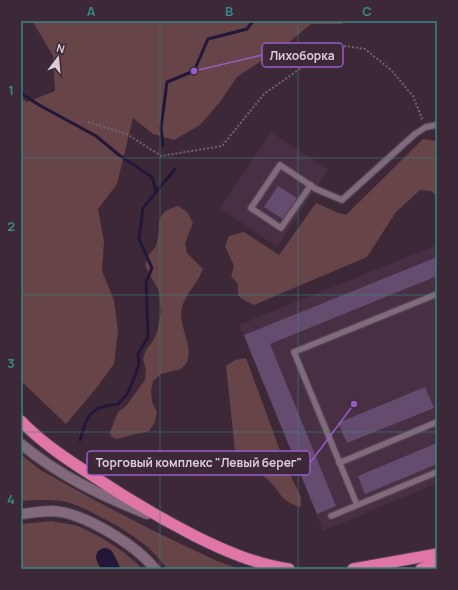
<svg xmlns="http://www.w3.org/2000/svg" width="458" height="590" viewBox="0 0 458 590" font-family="Manrope,sans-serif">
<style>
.built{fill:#492f44}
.green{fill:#664447}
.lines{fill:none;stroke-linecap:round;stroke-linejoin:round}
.stream{stroke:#221738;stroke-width:3}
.river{stroke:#221738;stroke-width:18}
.building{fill:#654c6f}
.service-casing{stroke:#564553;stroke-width:8}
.secondary-casing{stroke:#564553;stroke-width:12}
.trunk-casing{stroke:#564553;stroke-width:13}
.path{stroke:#746270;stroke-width:2;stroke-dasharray:2 2;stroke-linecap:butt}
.service{stroke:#826a7c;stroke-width:5.5}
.secondary{stroke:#826a7c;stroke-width:10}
.trunk{stroke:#df76a6;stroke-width:11}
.grid{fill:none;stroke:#388783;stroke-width:1;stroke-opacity:0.55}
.leader{fill:none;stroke:#985cc6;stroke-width:1.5}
.callout-dot{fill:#985cc6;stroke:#3d2838;stroke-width:1.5}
.callout{fill:#3d2838;stroke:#985cc6;stroke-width:1.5}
.callout-label{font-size:12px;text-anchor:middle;font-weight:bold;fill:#dacdd7}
.neatline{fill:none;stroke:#388783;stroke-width:1.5}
.grid-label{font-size:13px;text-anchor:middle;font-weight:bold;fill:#388783}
</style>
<rect width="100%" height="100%" fill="#3d2838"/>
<!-- built -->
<g class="built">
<path d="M271 132 328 170 277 247 220 208Z"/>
<path d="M437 245V483L323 531 239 325Z"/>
</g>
<!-- green -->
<g class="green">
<path d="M30 21H344L342 24H311L288 43 237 77 220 102 200 125 174 140 153 134 133 118 117 184 98 209 104 241 102 271 114 300 118 331 114 364 94 391 66 424 21 381V98L27 102 55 91 53 56 33 22Z"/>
<path d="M423 139 437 141V196L431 191 420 190 396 212 367 257 254 305 242 299 238 295V284L231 276 234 266 225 246 229 236 244 232 279 255 316 203 336 212 346 215Z"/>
<path d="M178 206 187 212 193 223 185 243 187 253 203 269C198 283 186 293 182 307 177 324 194 346 187 362 186 364 183 367 181 369L161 374 153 381 151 391 152 402 157 412 155 422 149 431 116 439 111 436 110 432 118 412 126 406 145 380 146 369 143 359 146 350 153 341 157 332 161 312 159 291 145 266C146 263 147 259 148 256 150 252 154 250 156 246 163 226 151 213 178 206Z"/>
<path d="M246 358 285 464 301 497V507C279 502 281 490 266 478 253 468 244 466 235 450L226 366 235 360Z"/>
<path d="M21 455 42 471 100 503 156 532 217 561 239 569H167C150 544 124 529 97 515 88 510 77 505 67 502 51 499 36 500 21 501Z"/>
<path d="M52 521C60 523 69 523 77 526 98 534 127 552 142 569H21V524Z"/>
</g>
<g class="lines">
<!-- stream -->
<g class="stream">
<path d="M21 93 39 105 96 136 119 155 152 177 156 191"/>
<path d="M163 145 161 128 167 82 194 71 208 39 247 29 253 21"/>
<path d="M80 440C88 414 89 407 118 404L128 393 135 375 139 364 138 354 148 337 146 282 152 268 139 239 143 208 175 169"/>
</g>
<!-- river -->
<path class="river" d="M105 557 111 569"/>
</g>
<!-- building -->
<g class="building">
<path d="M278 186 297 198 283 219 264 207Z"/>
<path d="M437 257V276L270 344 336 506 317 514 244 335Z"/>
<path d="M425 387 434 408 347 443 338 423Z"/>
<path d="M437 443V464L365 494 358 476Z"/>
</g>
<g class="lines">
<defs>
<g id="service">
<path d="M311 185 281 228 251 208 280 165 316 189 342 200 415 134 426 127 437 125"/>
<path d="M339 463 437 422"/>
<path d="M357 505 294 352 437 294"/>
<path d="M331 516 437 472"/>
</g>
<g id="secondary">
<path d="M21 444C60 476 100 495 147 514"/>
<path d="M21 514C31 513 42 511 52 511 83 512 136 545 155 569"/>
</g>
<g id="trunk">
<path d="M21 421C42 443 68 460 93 476 126 498 160 518 195 536 225 551 255 564 289 569"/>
<path d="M353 569 437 554"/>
<path d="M421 569 437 563"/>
</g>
</defs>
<!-- service casing -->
<use href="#service" class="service-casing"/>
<!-- secondary casing -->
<use href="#secondary" class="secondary-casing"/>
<!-- trunk casing -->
<use href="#trunk" class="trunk-casing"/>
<!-- path -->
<path class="path" d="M88 122 127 134 161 156 222 146 264 94 324 52 346 46 365 49 391 70 413 96 423 121"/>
<!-- service -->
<use href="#service" class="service"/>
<!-- secondary -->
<use href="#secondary" class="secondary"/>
<!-- trunk -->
<use href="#trunk" class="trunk"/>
</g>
<!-- grid -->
<path class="grid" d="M160 21V569M298 21V569M21 158H437M21 295H437M21 432H437"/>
<!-- callouts -->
<path class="leader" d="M194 71L262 55M354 404L310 463"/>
<g class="callout-dot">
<circle cx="194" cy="71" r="4"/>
<circle cx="354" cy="404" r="4"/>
</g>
<g class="callout">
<rect x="262" y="43" width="81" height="24" rx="4"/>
<rect x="87" y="451" width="223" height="24" rx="4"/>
</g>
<g class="callout-label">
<text x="302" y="60">Лихоборка</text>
<text x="199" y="467">Торговый комплекс "Левый берег"</text>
</g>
<!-- border -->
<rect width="458" height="590" fill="none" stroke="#3d2838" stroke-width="44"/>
<!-- north arrow -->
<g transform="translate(58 58) rotate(16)" stroke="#3d2838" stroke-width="3" paint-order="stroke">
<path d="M0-3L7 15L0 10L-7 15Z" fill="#dacdd7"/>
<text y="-6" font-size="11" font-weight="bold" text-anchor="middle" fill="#dacdd7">N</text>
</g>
<rect x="22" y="22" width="414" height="546" class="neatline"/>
<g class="grid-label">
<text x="91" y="16">A</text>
<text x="229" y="16">B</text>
<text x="367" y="16">C</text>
<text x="11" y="95">1</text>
<text x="11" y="231">2</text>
<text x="11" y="368">3</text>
<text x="11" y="504">4</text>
</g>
</svg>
